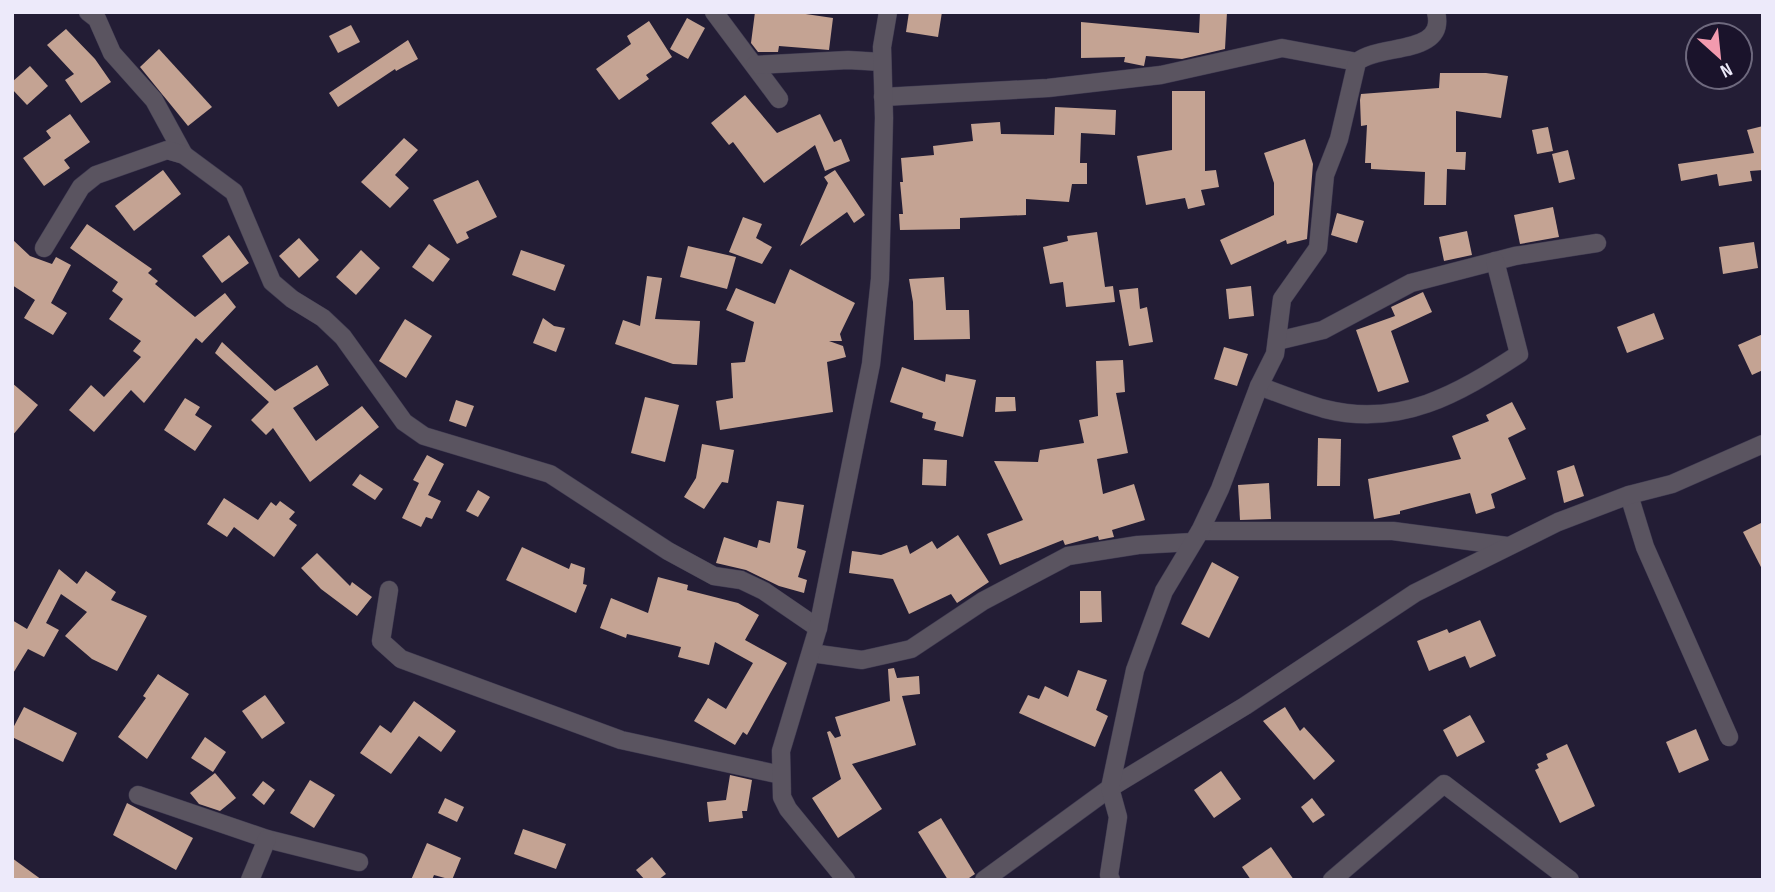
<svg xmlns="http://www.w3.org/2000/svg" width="1775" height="892" viewBox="0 0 1775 892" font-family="'Sofia Sans Condensed',sans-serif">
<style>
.building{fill:#c4a393}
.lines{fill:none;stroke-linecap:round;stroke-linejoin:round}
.street-casing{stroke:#3f3a51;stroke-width:19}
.street{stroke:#5a5460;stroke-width:18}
</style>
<rect width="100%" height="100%" fill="#231d35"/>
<!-- building -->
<g class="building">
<path d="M755 12H792L833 18 829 50 779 46 778 52H758L751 43Z"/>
<path d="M909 12H942L938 37 906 32Z"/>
<path d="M1200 12H1227L1225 49 1182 59 1146 56 1144 66 1124 62 1125 57 1081 58V22L1199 33Z"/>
<path d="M687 18 705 28 688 59 670 49Z"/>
<path d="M649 21 672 57 646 75 649 79 619 100 596 69 631 44 627 36Z"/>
<path d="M351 25 360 42 338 53 329 36Z"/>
<path d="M66 29 95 59 111 82 81 103 65 80 74 74 47 45Z"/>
<path d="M408 40 418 59 396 71 395 69 338 107 329 93Z"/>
<path d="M159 49 212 107 188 126 140 67Z"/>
<path d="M30 66 48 86 27 105 12 89V82Z"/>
<path d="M1440 73H1486L1508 76 1501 118 1456 111V152H1466L1465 170 1447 169 1446 205H1424L1425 172 1371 169V163H1365L1367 125 1361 126 1360 100 1361 94 1439 88Z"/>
<path d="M1172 91H1205V171L1216 170 1219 187 1201 190 1205 205 1188 209 1185 198 1146 205 1137 156 1172 150Z"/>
<path d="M745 95 777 133 820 114 834 142 841 139 850 161 825 171 815 145 764 183 733 142 729 145 711 123Z"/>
<path d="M1055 107 1116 110 1115 135 1081 133 1080 163H1087V184H1072L1069 202 1026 199V215L960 218V229L900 230 899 214H903L900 182H903L901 158 934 155 933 146 973 141 971 124 1000 122 1001 134 1054 135Z"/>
<path d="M70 114 90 142 64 160 70 168 44 186 23 158 51 138 46 131Z"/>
<path d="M1763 126V170L1750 171 1752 181 1719 186 1717 174 1681 181 1678 164 1754 153 1747 130Z"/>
<path d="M1548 127 1553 151 1537 154 1532 130Z"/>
<path d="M404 138 418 150 395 175 409 188 390 208 361 182Z"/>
<path d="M1305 139 1313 164 1307 239 1287 244 1286 240 1231 265 1220 240 1274 215V183L1264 153Z"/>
<path d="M1568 150 1575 179 1559 183 1552 154Z"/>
<path d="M163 170 181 194 134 231 115 206Z"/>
<path d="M835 170 865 215 854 223 847 212 800 246 828 183 824 177Z"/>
<path d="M478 180 497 217 466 232 469 238 457 244 433 200Z"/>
<path d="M1553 207 1559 237 1520 244 1514 215Z"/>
<path d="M1337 213 1364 221 1357 243 1331 235Z"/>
<path d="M743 217 762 224 756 238 772 247 762 264 729 252Z"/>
<path d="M87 224 152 269 148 273 158 281 155 284 195 317 225 293 236 307 202 343 196 338 144 403 131 390 94 432 69 410 91 385 104 397 141 357 133 351 141 341 109 319 123 299 112 291 118 282 70 248Z"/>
<path d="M1467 231 1472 255 1444 261 1439 237Z"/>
<path d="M1097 232 1105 287 1113 286 1115 302 1066 307 1063 282 1050 284 1043 247 1068 241 1067 236Z"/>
<path d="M229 235 249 263 222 283 202 256Z"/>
<path d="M299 238 319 260 299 278 279 256Z"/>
<path d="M12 239 30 256 52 264 56 257 71 265 51 303 67 313 53 335 24 318 35 300 12 285Z"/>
<path d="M1754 242 1758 268 1723 274 1719 247Z"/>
<path d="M429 244 450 259 433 282 412 267Z"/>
<path d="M688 246 736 257 727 289 680 277Z"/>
<path d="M361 250 380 268 356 295 336 277Z"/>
<path d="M521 250 565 265 555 291 512 275Z"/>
<path d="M790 269 855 303 840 334 842 341H829L843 346 846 357 827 362 833 412 720 430 716 401 733 398 731 363 745 362 754 322 726 310 736 288 775 304Z"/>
<path d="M647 276 662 278 655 319 700 321 697 365 673 364 615 344 623 320 640 326Z"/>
<path d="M944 277 946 310H969L970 339 914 340 913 302 909 279Z"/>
<path d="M1251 286 1254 316 1229 319 1226 289Z"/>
<path d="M1138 288 1140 309 1147 307 1153 342 1129 346 1119 290Z"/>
<path d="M1423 292 1432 312 1391 331 1409 382 1378 392 1356 330 1395 316 1391 307Z"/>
<path d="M1654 313 1664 339 1627 353 1617 327Z"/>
<path d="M543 318 554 326 565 328 556 352 533 343Z"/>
<path d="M405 319 432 336 406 378 379 361Z"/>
<path d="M1763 334V370L1752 375 1738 345Z"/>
<path d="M222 342 275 391 317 365 329 385 293 408 316 441 362 406 379 427 310 482 273 428 266 435 251 420 269 402 215 353Z"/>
<path d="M1224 347 1248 354 1237 386 1214 379Z"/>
<path d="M1123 360 1125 392 1116 393 1128 453 1097 459 1103 494 1134 484 1145 520 1112 530 1114 537 1099 540 1098 536 1065 545 1063 540 1000 565 987 534 1023 520 994 461 1038 462 1040 450 1084 443 1079 420 1098 416 1096 361Z"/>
<path d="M902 367 945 382 946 374 976 380 963 437 934 430 936 422 922 418 923 413 890 402Z"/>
<path d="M12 383 38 405 12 436Z"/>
<path d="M645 397 679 405 665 462 631 453Z"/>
<path d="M996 397H1015L1016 411 995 412Z"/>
<path d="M185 398 200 407 195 415 212 426 195 451 164 430Z"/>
<path d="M456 400 474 406 466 427 449 421Z"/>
<path d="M1512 402 1526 429 1508 438 1526 479 1491 494 1495 508 1476 514 1470 493 1400 511V514L1374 519 1368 479 1461 459 1452 436 1489 421 1486 415Z"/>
<path d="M1318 438 1341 439 1340 486H1317Z"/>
<path d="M702 444 734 450 728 483 722 482 704 509 684 497 696 478Z"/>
<path d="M427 455 444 464 428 495 441 501 432 519 426 517 421 527 402 518 419 483 413 480Z"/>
<path d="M923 459 947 460 946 486 922 485Z"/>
<path d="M1574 465 1584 496 1564 503 1557 471Z"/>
<path d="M360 474 383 489 375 500 352 485Z"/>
<path d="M1269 483 1271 519 1240 520 1238 485Z"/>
<path d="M478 490 490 497 478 517 466 511Z"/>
<path d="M224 498 258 520 271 502 276 506 280 501 295 512 289 519 297 525 274 557 234 527 227 537 207 524Z"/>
<path d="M777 501 804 505 797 548 806 551 798 577 807 580 804 593 779 586 746 570 716 563 724 537 757 548 759 540 770 543Z"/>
<path d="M1763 522V571L1743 532Z"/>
<path d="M958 535 989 582 957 603 951 594 909 614 893 579 849 573 852 551 881 555 907 545 910 554 932 541 937 549Z"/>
<path d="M522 547 569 569 571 563 585 568 583 584 587 585 576 613 506 580Z"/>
<path d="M317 553 350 586 352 582 372 597 357 616 321 589 301 568Z"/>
<path d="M1212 562 1239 577 1209 638 1181 624Z"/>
<path d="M59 569 77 584 86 571 116 592 111 600 147 616 117 671 92 659 65 636 87 612 61 594 46 623 59 630 44 657 28 649 12 675V620L27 629Z"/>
<path d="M658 577 688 585 687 590 738 603 759 615 745 640 787 663 747 735 743 732 735 745 694 721 708 698 726 709 753 663 715 642 709 665 678 657 681 647 627 634 626 638 600 628 611 598 648 613Z"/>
<path d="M1080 591H1101L1102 622 1080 623Z"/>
<path d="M1480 620 1496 656 1470 668 1465 656 1429 671 1417 641 1447 629 1449 633Z"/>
<path d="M894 668 897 678 919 676 920 694 902 696 916 745 852 764 882 809 838 838 812 798 841 779 827 732 830 731 835 738 841 736 835 717 890 701 888 669Z"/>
<path d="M1078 670 1107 680 1096 710 1108 716 1095 747 1019 713 1028 695 1039 699 1045 686 1068 697Z"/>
<path d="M158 674 189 694 147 759 118 737 146 698 143 696Z"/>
<path d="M265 695 285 723 262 739 242 711Z"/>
<path d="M414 701 456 731 441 752 419 736 391 774 360 753 380 725 391 733Z"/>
<path d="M24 707 77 733 63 762 12 737V730Z"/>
<path d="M1285 707 1300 731 1304 727 1335 761 1314 780 1263 721Z"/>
<path d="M1470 715 1485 742 1457 757 1443 730Z"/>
<path d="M1696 729 1709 760 1679 773 1666 742Z"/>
<path d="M205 737 226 752 213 772 191 758Z"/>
<path d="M1567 744 1595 806 1560 823 1535 770 1539 768 1537 764 1548 759 1546 754Z"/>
<path d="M1221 771 1241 799 1214 818 1194 790Z"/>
<path d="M215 773 236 798 220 811 199 804 190 793Z"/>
<path d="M730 775 752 780 747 811H742L743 818 709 822 707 802 726 800Z"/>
<path d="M310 780 335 795 314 828 290 813Z"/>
<path d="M263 781 275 790 264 805 252 795Z"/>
<path d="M445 798 464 807 457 822 438 813Z"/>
<path d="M1312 798 1325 815 1313 823 1301 807Z"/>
<path d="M127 803 193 838 176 870 113 835Z"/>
<path d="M941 818 975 874 966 880H948L918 832Z"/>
<path d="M523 829 566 844 556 869 514 854Z"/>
<path d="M427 843 461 858 452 880 434 875 432 880H411Z"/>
<path d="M1271 847 1294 880H1251L1242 867Z"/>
<path d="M652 857 666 874 658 880H645L636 870Z"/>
<path d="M12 858 42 880H12Z"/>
</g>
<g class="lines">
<defs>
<g id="street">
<path d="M88 12 97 19 112 53 154 100 184 155"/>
<path d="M714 12 779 99"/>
<path d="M755 65 848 60 882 62"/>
<path d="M883 97 1048 88 1161 75 1282 48 1357 62"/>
<path d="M44 248 81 187 96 175 167 150 184 155 234 192 272 282 292 299 323 318 343 337 404 422 424 436 550 474 668 551 714 576 741 580 764 591 818 628"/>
<path d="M1277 341 1323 330 1411 283 1515 256 1597 243"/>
<path d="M1259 386C1281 394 1303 403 1325 409 1400 428 1458 394 1519 354L1495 261"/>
<path d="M1629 495 1645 547 1729 737"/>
<path d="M1200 531H1393L1507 546"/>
<path d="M389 590 381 641 401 659 621 740 781 775"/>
<path d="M811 653 862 660 911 649 983 601 1068 556 1138 545 1193 542"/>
<path d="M138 795 267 839 359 862"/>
<path d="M250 880 267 839"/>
<path d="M846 880 788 809 782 797 781 751 818 628 871 364 880 279 884 118 882 47 888 12"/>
<path d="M984 880 1110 788 1245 706 1415 593 1558 522 1629 495 1672 484 1763 444"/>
<path d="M1111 880 1109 875 1118 817 1110 788 1135 670 1164 591 1200 531 1220 489 1259 386 1275 354 1282 299 1318 248 1325 175 1339 139 1357 62C1379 43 1447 56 1436 12"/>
<path d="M1332 880 1444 784 1570 880"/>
</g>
</defs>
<!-- street casing -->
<use href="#street" class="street-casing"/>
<!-- street -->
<use href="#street" class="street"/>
</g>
<!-- border -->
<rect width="1775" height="892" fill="none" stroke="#edeafa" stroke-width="28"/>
<!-- north arrow -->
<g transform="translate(1719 56) rotate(153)"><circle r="33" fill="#1a132b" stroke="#6e697e" stroke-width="2"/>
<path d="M0-5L12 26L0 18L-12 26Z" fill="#f29aae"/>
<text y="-10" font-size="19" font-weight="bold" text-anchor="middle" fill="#edeafa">N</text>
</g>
</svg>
